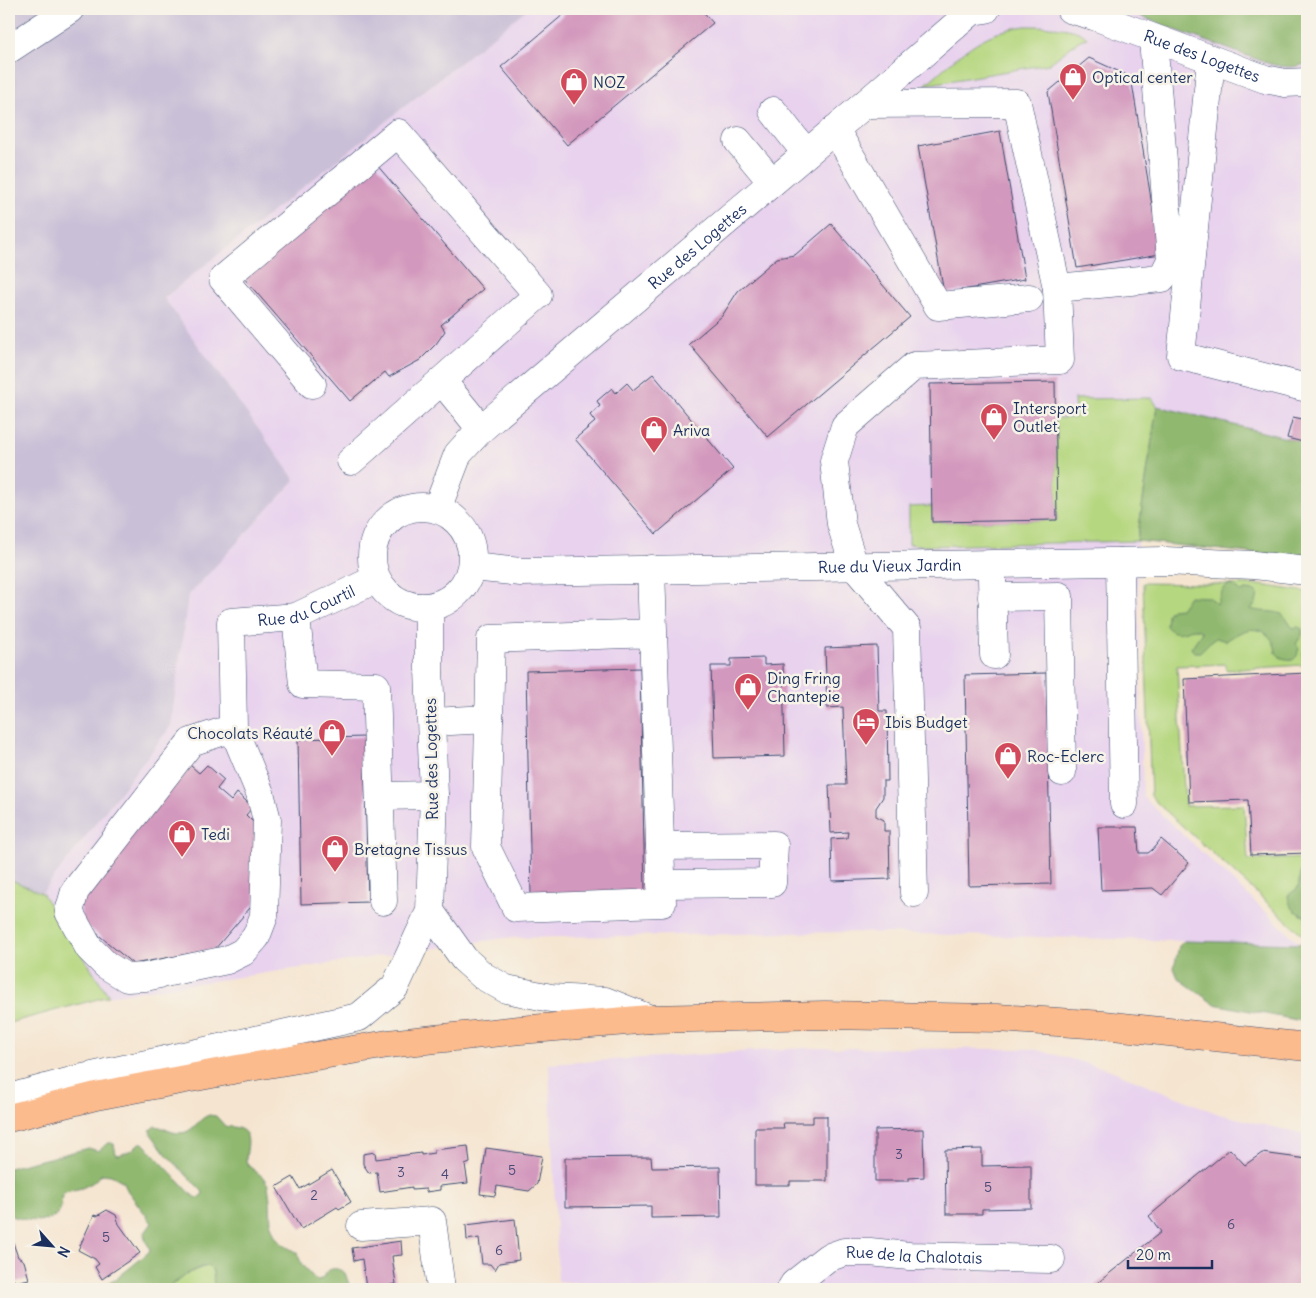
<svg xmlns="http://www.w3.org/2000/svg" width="1316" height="1298" viewBox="0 0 1316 1298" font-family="Delius,sans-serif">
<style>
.built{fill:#e8d2ee}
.industrial{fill:#c9bfd7}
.green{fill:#b5d77f;stroke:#68836e}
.forest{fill:#90b86e;stroke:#567466}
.building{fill:#d398bd}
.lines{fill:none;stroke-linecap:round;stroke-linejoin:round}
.minor-casing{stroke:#3c4a6f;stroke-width:29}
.major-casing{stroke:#3c4a6f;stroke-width:29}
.minor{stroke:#fff;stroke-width:28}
.major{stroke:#fbbb8d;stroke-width:28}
.labels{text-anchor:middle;stroke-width:5;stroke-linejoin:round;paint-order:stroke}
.number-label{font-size:14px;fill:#494976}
.street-label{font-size:16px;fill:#1b2f5e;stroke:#f7f3e8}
.poi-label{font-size:16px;fill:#1b2f5e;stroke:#f7f3e8;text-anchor:start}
</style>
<rect width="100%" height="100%" fill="#f7f3e8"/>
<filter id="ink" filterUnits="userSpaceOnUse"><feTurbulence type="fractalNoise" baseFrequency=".02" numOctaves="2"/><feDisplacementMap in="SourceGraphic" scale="10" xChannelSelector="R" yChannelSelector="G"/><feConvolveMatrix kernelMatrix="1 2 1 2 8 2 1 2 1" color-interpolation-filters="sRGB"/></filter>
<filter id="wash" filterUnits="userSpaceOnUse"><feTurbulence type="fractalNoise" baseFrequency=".0096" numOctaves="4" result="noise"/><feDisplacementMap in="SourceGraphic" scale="20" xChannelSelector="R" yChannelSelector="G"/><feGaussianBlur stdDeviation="1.12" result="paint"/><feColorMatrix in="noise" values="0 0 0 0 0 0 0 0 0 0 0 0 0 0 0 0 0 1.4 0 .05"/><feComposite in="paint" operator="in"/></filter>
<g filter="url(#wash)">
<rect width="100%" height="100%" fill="#f5e5d0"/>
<!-- built -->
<g class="built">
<path d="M527 9H1124L1159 24 1299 67 1307 63V443L1157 407 1137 541 1143 797 1300 944 846 932 505 938 109 996 42 893 171 726 188 596 295 480 164 298Z"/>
<path d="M803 1048 1033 1049 1108 1069 1219 1114 1307 1135V1289H643L558 1281 549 1064Z"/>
</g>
<!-- industrial -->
<path class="industrial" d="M9 9H527L164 298 295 480 188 596 171 726 42 893 9 879Z"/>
<!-- green -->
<g class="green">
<path d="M1025 26C1040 26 1078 26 1087 38L1080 40 1049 64 925 85C960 55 978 33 1025 26Z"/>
<path d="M1152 398 1157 406 1137 541 926 546 909 544V507L932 506 933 522 1057 520 1055 418H1075L1074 399Z"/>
<path d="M1143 583 1260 585 1307 592V652H1303V665L1226 670V664L1177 666 1185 806 1244 805 1248 860 1307 858V866L1304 867 1298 888 1299 914 1305 916C1306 923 1310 931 1305 937L1156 802 1151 796Z"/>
<path d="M9 879 42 893 109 996 9 1023Z"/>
<path d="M209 1266C217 1272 211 1280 215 1289H166C179 1280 192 1268 209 1266Z"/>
</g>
<!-- forest -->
<g class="forest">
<path d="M1124 9H1307V63C1295 69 1283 67 1270 64L1159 24Z"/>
<path d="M1157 406 1307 443V559L1137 541Z"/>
<path d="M1229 585 1235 587 1241 592 1246 590 1255 591 1258 594 1256 603 1251 609C1261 613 1276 610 1283 615 1287 618 1289 624 1293 628L1298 627 1302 629V635L1296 644 1299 647 1297 656 1293 660 1281 658 1276 653C1275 637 1261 625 1244 631 1238 633 1232 637 1226 641L1216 638 1210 642 1200 652H1194L1191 648 1202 632C1192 622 1179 642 1166 626L1167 614 1171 609 1181 608 1189 596 1208 597 1217 604C1220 597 1221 588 1229 585Z"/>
<path d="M1307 866V926L1305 916C1294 912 1289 907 1288 895L1298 888C1300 880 1298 869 1307 866Z"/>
<path d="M1307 934V1022L1214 1004 1178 978 1174 968 1179 946 1184 941 1300 944Z"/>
<path d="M209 1115 216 1116 225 1126C227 1127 230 1126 233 1127 255 1130 246 1148 246 1161L250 1167 263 1177 268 1185 270 1200 271 1225 275 1236 282 1244 297 1253 302 1265 316 1280 322 1279C327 1269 334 1265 345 1273L350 1287 354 1289H215C211 1280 217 1272 209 1266L202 1267 189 1273 166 1289H96L115 1280 149 1252 150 1248 146 1242 144 1234 152 1223 127 1190 124 1182 111 1175 102 1174 92 1183 82 1188 65 1192C59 1198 63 1203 60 1210 51 1227 23 1220 9 1215V1168L89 1148 98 1151C104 1148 106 1140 114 1144L116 1154 119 1155 132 1150 139 1143H143L192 1195 196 1198 200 1197 203 1193 202 1191 166 1154 151 1134 150 1130 155 1126C164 1127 170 1133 179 1133 193 1134 197 1119 209 1115Z"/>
</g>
<g id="blocks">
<!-- building -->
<g class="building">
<path d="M570 9H701L713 23 567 145 501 67Z"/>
<path d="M1089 58 1131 77 1160 254 1077 268 1048 92Z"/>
<path d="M1000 131 1025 279 944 293 918 146Z"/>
<path d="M376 164 483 289 441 325 445 331 436 344 420 360 389 377 385 372 350 401 243 277Z"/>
<path d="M831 224 910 317 768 437 689 344 722 316 738 291 777 258 795 255Z"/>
<path d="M653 374 733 469 656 534 575 439 595 422 590 415 600 406 597 401 612 388 616 393 627 383 633 390Z"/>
<path d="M1055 382 1057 520 932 522 930 384Z"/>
<path d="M1293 417 1307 420V443L1287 438Z"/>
<path d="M877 646 879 711H887L888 781H883V797L876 808V816L884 820V831H889L890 879 832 881 831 839 847 838 848 832 831 833 829 785H846L843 707 827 708 825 648Z"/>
<path d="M764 658V665L783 664 785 756 714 758 711 666H731V659Z"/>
<path d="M640 668 645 891 531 894 526 671Z"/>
<path d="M1046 673 1051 884 969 886 965 675Z"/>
<path d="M1307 673V853L1251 855 1248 800 1189 802 1184 679Z"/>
<path d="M364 737 368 902 301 904 298 739Z"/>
<path d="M190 765 199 773 207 765 224 780 217 789 231 801 237 793 253 807 246 815 256 825 255 902 215 949 133 964 82 921 79 892Z"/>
<path d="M1098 827H1137L1139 853H1148L1152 850 1161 839 1189 863 1162 895 1153 888 1101 890Z"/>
<path d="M813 1116H827V1181H790V1185H755V1128H784L783 1123H813Z"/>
<path d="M923 1129 924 1177 909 1178V1181H875V1130Z"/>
<path d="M468 1146 470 1163 465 1165 468 1183 440 1186V1190L426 1192V1189L412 1190V1187L380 1192 377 1172 369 1173 363 1164V1154L375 1152 376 1159 421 1153V1155L434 1153V1150Z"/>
<path d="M486 1148 542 1156 537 1184 529 1191 497 1186 495 1196 480 1194Z"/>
<path d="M982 1149V1166L1031 1165V1208L982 1209V1214H946L945 1150Z"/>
<path d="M1230 1149 1245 1165 1262 1153 1307 1159V1289H1098L1095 1285 1161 1232 1149 1216Z"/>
<path d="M651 1157 652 1168 720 1167 721 1217 651 1218V1206L565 1207V1158Z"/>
<path d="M332 1170 351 1202 339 1209 337 1207 301 1229 276 1187 293 1177 300 1189Z"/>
<path d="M107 1210 116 1215 119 1224 140 1253 102 1279 95 1267 99 1264 95 1259 78 1250 94 1215 97 1216Z"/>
<path d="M515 1219 519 1260 499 1263 495 1270 490 1264H482L479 1238 467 1240 466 1225Z"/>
<path d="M401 1241 402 1255 392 1256 396 1284 390 1285 389 1289H386L384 1286 366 1288 362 1259 354 1261 352 1248Z"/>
<path d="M13 1243 18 1257 24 1261 29 1279 16 1282 11 1278 9 1279V1244Z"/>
</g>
</g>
</g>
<g filter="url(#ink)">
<use href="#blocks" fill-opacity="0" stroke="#3c4a6f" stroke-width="1"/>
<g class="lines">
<defs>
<g id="minor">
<path id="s1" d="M1070 9 1094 16 1265 79 1285 83 1307 82"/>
<path d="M9 49 70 9"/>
<path d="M1211 60 1181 356 1307 388"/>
<path d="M865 104 1017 103 1057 288"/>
<path d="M773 111 806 153"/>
<path d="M835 129 938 306 1029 298"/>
<path d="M738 141 772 182"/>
<path d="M442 381 481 429"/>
<path d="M312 384 223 279 398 133 538 295 351 461"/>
<circle cx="422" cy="557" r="50"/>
<path id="s2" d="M437 509 458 454 481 429 865 104 972 11 986 9"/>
<path d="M1120 562 1124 804"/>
<path id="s3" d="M472 567 521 572 1165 561 1254 565 1307 571"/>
<path d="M651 569 662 903 516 908 486 847 491 639 653 633"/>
<path d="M992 578 994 655"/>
<path d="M992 597 1059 596 1062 772"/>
<path d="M296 617 303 684 376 686 383 901"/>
<path d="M432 722 489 719"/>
<path id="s4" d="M233 728 260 793 267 820 264 916 256 937 243 952 227 960 145 977 127 978 106 965 89 948 69 912 75 891 191 742 233 728 231 622 296 617 376 579"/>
<path d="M381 796 434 795"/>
<path d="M660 846 774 845 772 883 661 884"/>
<path d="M914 893 907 628 854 566 841 524 834 461 845 426 914 366 1060 360 1057 288 1162 278 1171 260 1153 39"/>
<path d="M430 911 464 959 483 976 506 989 551 998 605 1001 650 1019"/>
<path d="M9 1098 79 1079 359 1017 395 987 430 911 434 795 429 669V607"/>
<path d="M361 1226 432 1221 441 1289"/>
<path id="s5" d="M791 1289 794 1284 827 1258 844 1252H870L909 1256 1051 1259"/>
</g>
<path id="major" d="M9 1118 96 1096 238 1069 388 1044 520 1030 650 1019 825 1015 997 1018 1104 1025 1307 1047"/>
</defs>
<!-- minor casing -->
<use href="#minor" class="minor-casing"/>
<!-- major casing -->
<use href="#major" class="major-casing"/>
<!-- minor -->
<use href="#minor" class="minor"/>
<!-- major -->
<use href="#major" class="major"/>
</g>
</g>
<!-- icons -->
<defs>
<symbol id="shop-pin" viewBox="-11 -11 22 30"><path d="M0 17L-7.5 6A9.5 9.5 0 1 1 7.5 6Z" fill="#d1495b" stroke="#f7f3e8"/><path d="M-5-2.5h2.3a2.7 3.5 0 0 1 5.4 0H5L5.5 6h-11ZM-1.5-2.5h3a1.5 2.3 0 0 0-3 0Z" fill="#fff"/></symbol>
<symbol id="hotel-pin" viewBox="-11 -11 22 30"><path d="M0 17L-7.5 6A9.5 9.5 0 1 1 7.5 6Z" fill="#d1495b" stroke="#f7f3e8"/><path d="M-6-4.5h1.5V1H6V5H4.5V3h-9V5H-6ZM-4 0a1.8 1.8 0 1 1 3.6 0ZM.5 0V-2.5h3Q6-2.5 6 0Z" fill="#fff"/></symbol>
</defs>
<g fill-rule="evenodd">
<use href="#shop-pin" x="1057" y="61" width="32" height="43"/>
<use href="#shop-pin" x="558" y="66" width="32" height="43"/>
<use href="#shop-pin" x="978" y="401" width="32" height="43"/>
<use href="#shop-pin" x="638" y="414" width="32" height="43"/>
<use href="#shop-pin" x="732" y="671" width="32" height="43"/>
<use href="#hotel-pin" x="850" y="706" width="32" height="43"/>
<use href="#shop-pin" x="316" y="717" width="32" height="43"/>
<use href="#shop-pin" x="992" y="740" width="32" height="43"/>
<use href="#shop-pin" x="166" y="818" width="32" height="43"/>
<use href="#shop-pin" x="319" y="833" width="32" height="43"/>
</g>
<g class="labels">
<!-- number labels -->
<g class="number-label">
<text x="899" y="1159">3</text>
<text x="512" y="1175">5</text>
<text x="401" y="1177">3</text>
<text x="445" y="1179">4</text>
<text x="988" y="1192">5</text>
<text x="314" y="1200">2</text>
<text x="1231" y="1229">6</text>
<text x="106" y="1242">5</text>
<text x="499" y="1255">6</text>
</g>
<!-- street labels -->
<g class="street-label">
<text dy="6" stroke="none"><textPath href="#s1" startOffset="140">Rue des Logettes</textPath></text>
<text dy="6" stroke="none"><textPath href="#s2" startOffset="376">Rue des Logettes</textPath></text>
<text dy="6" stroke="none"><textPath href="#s3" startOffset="418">Rue du Vieux Jardin</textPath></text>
<text dy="6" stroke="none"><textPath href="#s4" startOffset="885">Rue du Courtil</textPath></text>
<text transform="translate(431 759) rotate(-91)" y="6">Rue des Logettes</text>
<text dy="6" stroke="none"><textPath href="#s5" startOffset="136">Rue de la Chalotais</textPath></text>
</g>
<!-- poi labels -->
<g class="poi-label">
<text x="1092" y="83">Optical center</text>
<text x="593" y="88">NOZ</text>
<text x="1013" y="414">Intersport<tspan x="1013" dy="18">Outlet</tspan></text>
<text x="673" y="436">Ariva</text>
<text x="767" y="684">Ding Fring<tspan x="767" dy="18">Chantepie</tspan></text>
<text x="885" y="728">Ibis Budget</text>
<text x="313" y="739" text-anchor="end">Chocolats Réauté</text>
<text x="1027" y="762">Roc-Eclerc</text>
<text x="201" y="840">Tedi</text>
<text x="354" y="855">Bretagne Tissus</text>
</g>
</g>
<!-- margin -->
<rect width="1316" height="1298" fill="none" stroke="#f7f3e8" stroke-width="30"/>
<!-- north arrow -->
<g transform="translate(52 1246) rotate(117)" stroke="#f7f3e8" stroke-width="4" paint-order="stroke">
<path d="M0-4L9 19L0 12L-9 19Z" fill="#1b2f5e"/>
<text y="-8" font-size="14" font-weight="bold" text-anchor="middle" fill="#1b2f5e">N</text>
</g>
<!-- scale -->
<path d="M1128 1260v8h84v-8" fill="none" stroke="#1b2f5e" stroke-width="2.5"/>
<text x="1136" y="1260" font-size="15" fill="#1b2f5e" stroke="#f7f3e8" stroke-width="4" paint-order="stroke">20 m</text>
</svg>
